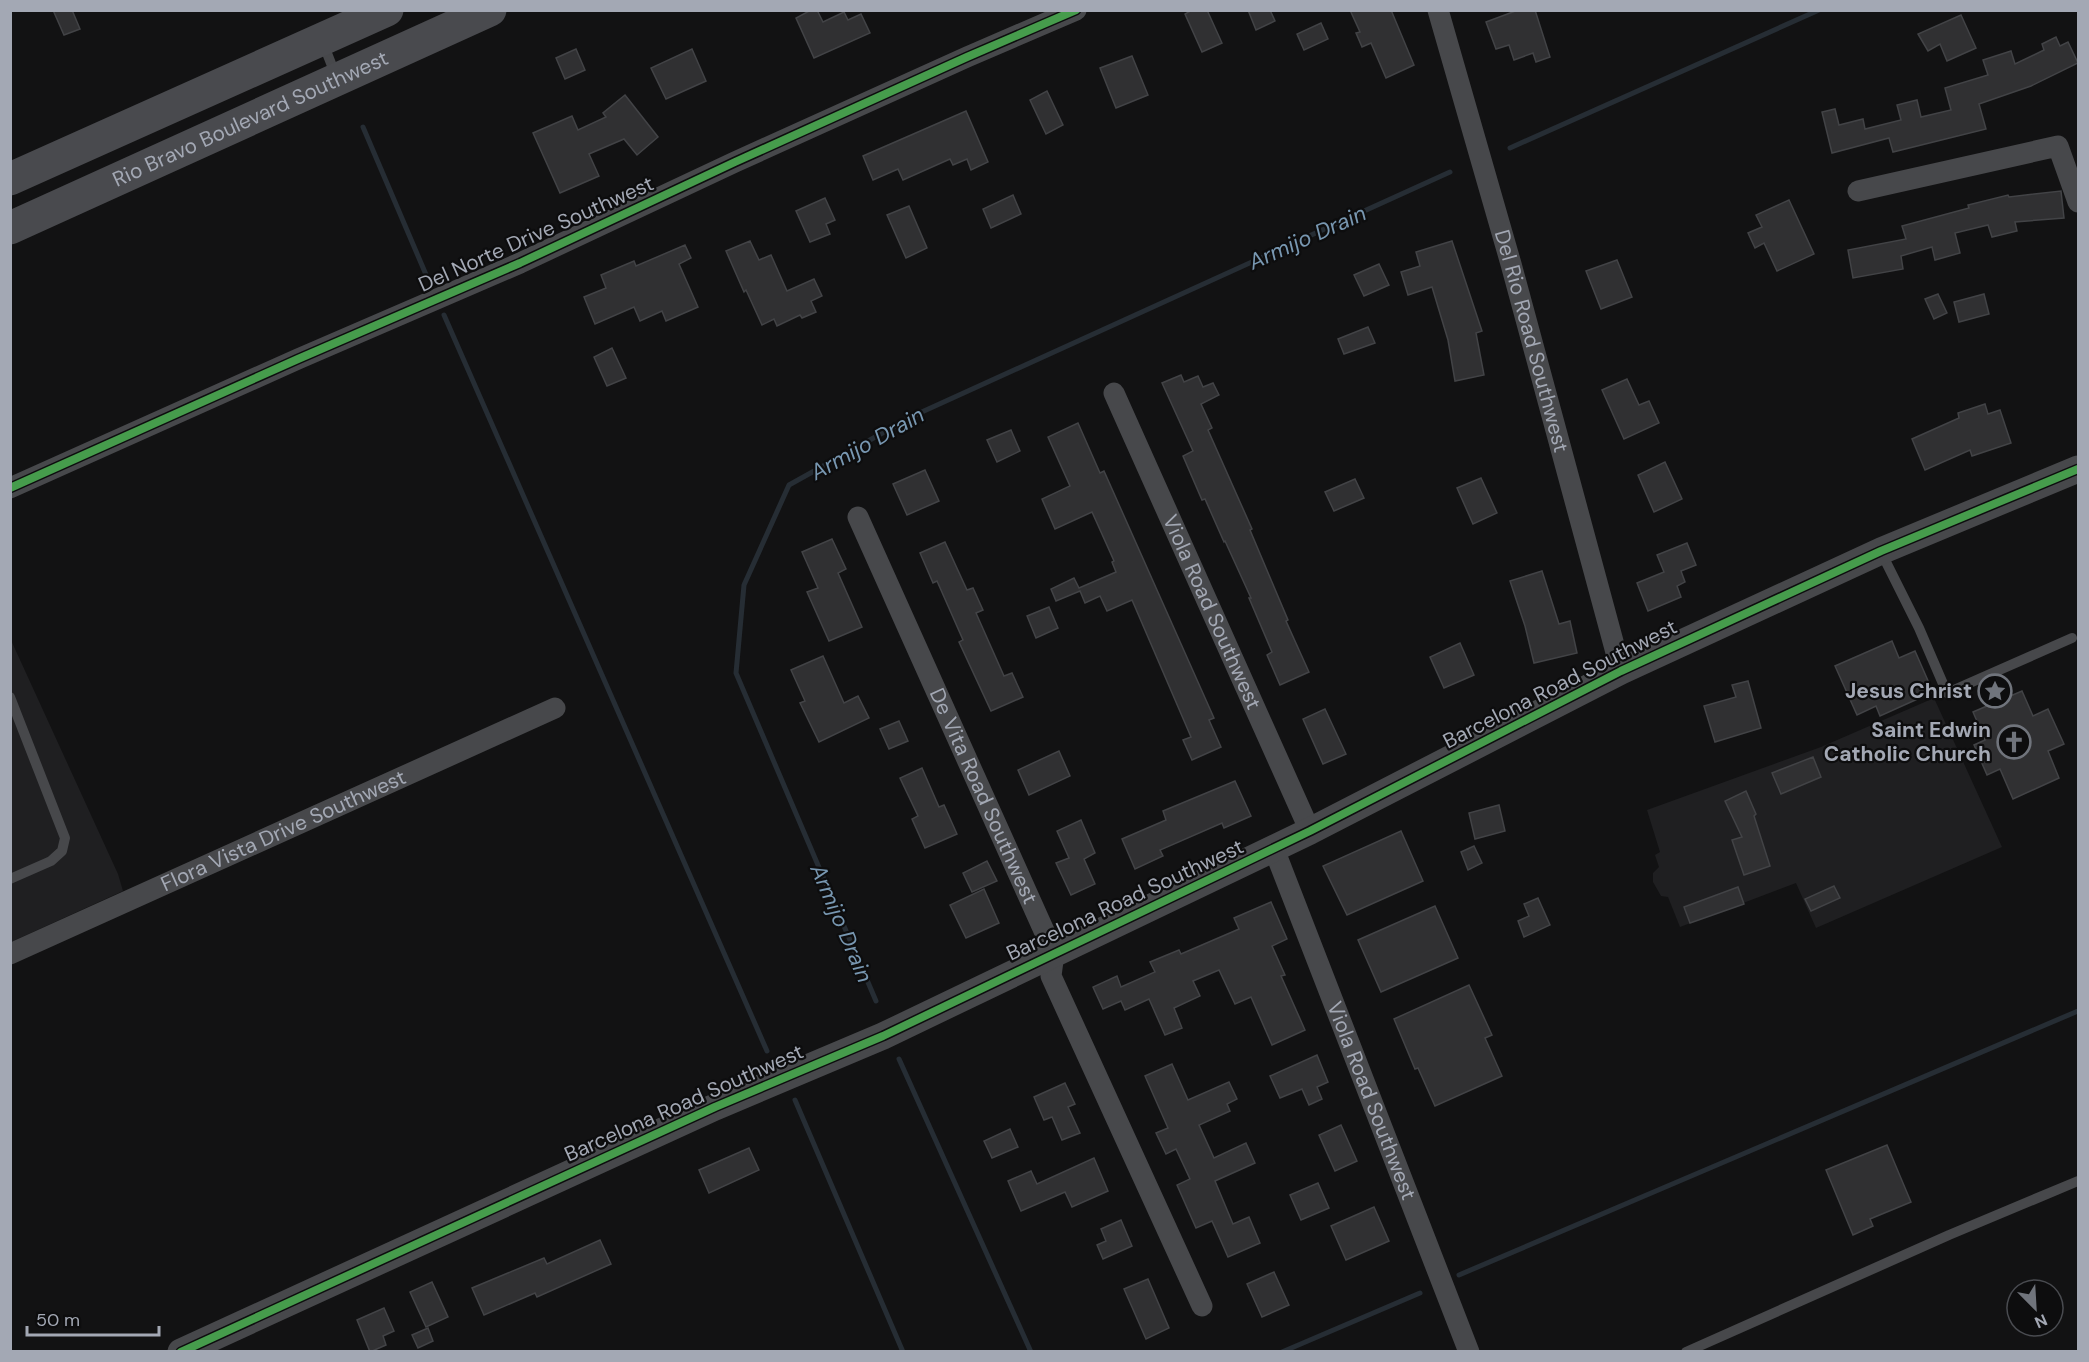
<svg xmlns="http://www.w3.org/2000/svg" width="2089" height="1362" viewBox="0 0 2089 1362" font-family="'DM Sans',sans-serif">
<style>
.built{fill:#1f1f21}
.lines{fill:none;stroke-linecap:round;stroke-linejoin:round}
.stream{stroke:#262d34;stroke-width:5}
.building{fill:#303032;stroke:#424346;stroke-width:1.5}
.service{stroke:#47484b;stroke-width:10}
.minor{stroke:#47484b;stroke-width:21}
.tertiary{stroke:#47484b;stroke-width:27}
.primary{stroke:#494a4e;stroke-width:33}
.cycleway-casing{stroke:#0d0d0e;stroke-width:11}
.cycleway{stroke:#469c4c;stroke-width:8}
.labels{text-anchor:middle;stroke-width:4.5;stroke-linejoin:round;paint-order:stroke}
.street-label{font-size:21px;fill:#a3a8b4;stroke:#0d0d0e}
.poi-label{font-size:21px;font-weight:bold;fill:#a3a8b4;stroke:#0d0d0e;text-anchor:end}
.water-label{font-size:22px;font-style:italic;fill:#7897b1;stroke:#0d0d0e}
</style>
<rect width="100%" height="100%" fill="#121213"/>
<!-- built -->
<g class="built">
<path d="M10 638 118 874 123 891 11 942Z"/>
<path d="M1934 698 2002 847 1816 928 1796 883 1680 927 1668 897 1661 896 1653 882V873L1659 867 1655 855 1660 852 1647 810 1821 747Z"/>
</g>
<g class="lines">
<!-- stream -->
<g class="stream">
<path d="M363 127 427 277"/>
<path d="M1510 148 1819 10"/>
<path d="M444 315 767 1051"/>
<path d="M876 1001 736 673 744 585 789 485 913 416 1450 172"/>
<path d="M899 1059 1031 1352"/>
<path d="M795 1100 903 1352"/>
<path d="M1459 1275 2078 1011"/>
<path d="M1282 1352 1420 1293"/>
</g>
</g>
<!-- building -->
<g class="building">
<path d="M53 10H72L80 29 64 35Z"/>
<path d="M811 10H817L823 22 844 12 848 20 861 14 870 33 814 58 796 18Z"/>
<path d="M1192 10H1207L1222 43 1202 52 1185 14Z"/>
<path d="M1248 10H1270L1275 21 1256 30Z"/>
<path d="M1350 10H1391L1414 65 1386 78 1371 43 1362 47 1356 33 1360 32Z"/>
<path d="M1518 10H1535L1550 57 1536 62 1533 53 1514 60 1509 45 1496 49 1486 22Z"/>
<path d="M1961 15 1976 48 1947 61 1940 44 1928 51 1918 34Z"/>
<path d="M1321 23 1328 39 1304 50 1297 34Z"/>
<path d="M2056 37 2060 46 2068 42 2078 63 2031 86 1979 104 1986 129 1893 152 1889 138 1832 153 1822 112 1835 109 1839 125 1863 119 1865 129 1901 120 1897 105 1917 100 1921 117 1951 110 1945 88 1988 75 1983 60 2011 51 2015 64 2044 50 2042 44Z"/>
<path d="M576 49 585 70 565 79 556 58Z"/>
<path d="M692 49 706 81 666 99 651 68Z"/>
<path d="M1132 56 1148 95 1116 108 1100 68Z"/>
<path d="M1047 91 1063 125 1046 134 1030 100Z"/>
<path d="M625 95 658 137 637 155 624 139 589 154 599 176 560 193 533 133 572 116 578 130 606 117 603 113Z"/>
<path d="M966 111 988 162 971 170 967 159 953 165 950 159 903 180 898 169 873 180 863 156Z"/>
<path d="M2061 191 2064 218 2015 222 2017 231 1992 237 1988 225 1955 233 1960 253 1935 260 1932 247 1901 256 1903 269 1853 278 1848 250 1906 239 1902 226 1969 208 1968 205 2008 195 2009 197Z"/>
<path d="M1013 195 1021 214 991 228 983 209Z"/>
<path d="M825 198 835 220 826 224 830 234 810 242 796 211Z"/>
<path d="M1789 200 1814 254 1777 271 1764 243 1755 248 1748 233 1762 227 1756 215Z"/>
<path d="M909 206 927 248 906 258 887 215Z"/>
<path d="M750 241 759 260 771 255 787 291 814 279 822 296 811 301 816 312 802 318 800 315 777 326 774 319 762 325 746 290 744 292 726 251Z"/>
<path d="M1452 241 1482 331 1476 333 1484 375 1455 381 1448 340 1432 287 1408 295 1401 272 1420 266 1416 252Z"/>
<path d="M685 245 691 258 679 264 698 307 666 321 662 311 640 321 634 307 595 324 584 297 606 288 601 275 634 261 636 266Z"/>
<path d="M1617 260 1632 297 1601 309 1586 271Z"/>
<path d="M1379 264 1389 285 1364 296 1354 275Z"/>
<path d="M1938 294 1947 313 1934 319 1925 299Z"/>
<path d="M1984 294 1989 314 1959 322 1954 302Z"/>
<path d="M1368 327 1375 343 1344 354 1338 339Z"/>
<path d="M612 348 626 378 607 386 594 357Z"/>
<path d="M1181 375 1184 382 1198 376 1203 387 1213 383 1219 395 1201 404 1212 428 1208 430 1252 529 1250 530 1288 620 1286 621 1309 672 1280 685 1267 655 1272 652 1249 598H1251L1225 541 1224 542 1205 499 1202 500 1183 456 1193 451 1162 383Z"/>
<path d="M1627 379 1639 405 1649 401 1659 423 1624 439 1602 390Z"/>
<path d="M1985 404 1988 414 2000 410 2011 443 1972 456 1970 450 1925 470 1912 439 1959 418 1958 413Z"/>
<path d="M1078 423 1100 473 1104 471 1214 718 1209 720 1221 747 1192 760 1183 740 1191 737 1132 600 1107 611 1100 596 1085 603 1080 591 1056 601 1051 589 1074 578 1079 588 1116 572 1112 562 1114 561 1092 512 1055 529 1042 499 1070 486 1048 437Z"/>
<path d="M1011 430 1020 451 997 462 987 440Z"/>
<path d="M1665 462 1682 499 1654 512 1638 475Z"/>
<path d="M925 470 939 501 907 515 893 484Z"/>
<path d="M1481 478 1497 513 1473 524 1457 488Z"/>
<path d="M1355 479 1364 498 1334 511 1325 492Z"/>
<path d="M832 539 846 569 838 573 862 627 829 641 807 592 818 588 802 552Z"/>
<path d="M945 542 967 590 973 588 983 610 976 613 1004 676 1012 673 1023 697 991 711 959 642 963 640 937 581 933 583 920 553Z"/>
<path d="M1687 543 1696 565 1681 571 1685 582 1677 586 1681 597 1648 611 1637 583 1664 572 1657 555Z"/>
<path d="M1542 571 1559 624 1570 621 1577 653 1534 663 1525 626 1510 581Z"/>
<path d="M1049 607 1058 628 1036 638 1027 616Z"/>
<path d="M1892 641 1899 658 1915 651 1933 692 1880 716 1876 706 1857 715 1835 666Z"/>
<path d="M1460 643 1474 675 1444 688 1430 657Z"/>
<path d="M823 656 844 703 858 696 869 718 819 742 800 703 805 701 791 670Z"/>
<path d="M1748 681 1761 728 1715 742 1704 706 1736 697 1732 685Z"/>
<path d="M2022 691 2033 716 2048 709 2064 744 2048 751 2059 778 2013 799 2000 769 1987 775 1974 745 1985 740 1973 712Z"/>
<path d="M1325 709 1346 754 1323 764 1303 719Z"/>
<path d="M899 721 908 741 889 749 880 729Z"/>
<path d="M1059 751 1070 776 1029 795 1018 770Z"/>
<path d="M1813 757 1821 777 1781 794 1772 773Z"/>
<path d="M922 768 939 807 944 805 957 834 925 848 912 819 918 816 900 778Z"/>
<path d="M1235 781 1251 816 1224 828 1222 823 1160 850 1163 856 1135 869 1122 839 1166 820 1163 811Z"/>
<path d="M1746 791 1756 814 1754 816 1770 866 1744 875 1732 840 1742 837 1725 801Z"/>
<path d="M1499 805 1505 831 1475 839 1469 813Z"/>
<path d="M1081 820 1095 853 1084 859 1095 884 1071 895 1056 863 1069 858 1057 831Z"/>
<path d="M1401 831 1423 881 1347 915 1323 866Z"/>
<path d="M1474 846 1482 863 1468 870 1461 852Z"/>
<path d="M987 861 997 881 972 892 963 873Z"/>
<path d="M1834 886 1840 898 1811 911 1805 899Z"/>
<path d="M1738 887 1744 904 1690 923 1684 907Z"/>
<path d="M984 889 999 923 966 938 950 905Z"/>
<path d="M1538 898 1550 925 1524 937 1518 921 1529 916 1524 904Z"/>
<path d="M1271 902 1287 939 1272 946 1285 975 1281 976 1305 1030 1272 1045 1251 997 1235 1004 1219 970 1193 981 1200 996 1174 1008 1182 1028 1165 1035 1149 999 1125 1010 1121 1001 1103 1009 1093 987 1117 976 1121 987 1155 972 1150 962 1179 950 1181 954 1239 929 1234 918Z"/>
<path d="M1435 906 1458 958 1381 992 1358 940Z"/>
<path d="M1469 985 1492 1035 1485 1038 1502 1076 1435 1106 1418 1068 1415 1069 1394 1019Z"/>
<path d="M1317 1055 1328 1082 1317 1087 1322 1099 1309 1105 1302 1089 1280 1098 1270 1076Z"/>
<path d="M1172 1064 1188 1100 1229 1082 1237 1099 1227 1104 1230 1111 1199 1125 1214 1158 1246 1143 1255 1163 1215 1181 1233 1224 1249 1217 1260 1243 1228 1257 1212 1221 1196 1228 1177 1185 1190 1179 1176 1149 1166 1154 1156 1133 1168 1128 1145 1076Z"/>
<path d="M1065 1083 1075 1104 1068 1107 1080 1133 1062 1140 1052 1117 1044 1120 1034 1097Z"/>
<path d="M1341 1125 1357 1161 1335 1171 1319 1135Z"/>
<path d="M1010 1129 1018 1147 992 1158 984 1141Z"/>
<path d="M1887 1145 1911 1202 1870 1219 1873 1226 1853 1235 1826 1170Z"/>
<path d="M749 1148 759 1170 709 1193 699 1170Z"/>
<path d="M1094 1158 1108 1191 1072 1207 1065 1192 1021 1211 1008 1181 1031 1171 1037 1184Z"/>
<path d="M1318 1183 1329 1208 1301 1220 1290 1195Z"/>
<path d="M1374 1207 1389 1241 1346 1260 1331 1226Z"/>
<path d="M1121 1220 1132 1246 1103 1259 1097 1245 1106 1241 1101 1229Z"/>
<path d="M600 1240 611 1264 537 1297 535 1293 484 1315 472 1288 544 1258 547 1264Z"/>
<path d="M1274 1272 1289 1305 1262 1317 1247 1284Z"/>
<path d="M1148 1279 1169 1328 1146 1339 1124 1289Z"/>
<path d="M432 1282 448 1317 426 1327 410 1292Z"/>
<path d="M384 1308 394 1331 383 1336 386 1345 370 1352 357 1320Z"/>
<path d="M428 1328 433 1341 418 1348 412 1335Z"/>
</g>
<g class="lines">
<!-- service -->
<g class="service">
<path d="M323 43 336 76"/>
<path d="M1881 552 1919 628 1947 693 2072 638"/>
<path d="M10 697 65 838 62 851 51 861 10 879"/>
<path d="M1686 1352 1949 1235 2078 1181"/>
</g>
<!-- minor -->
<g class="minor">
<path id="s1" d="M1438 10 1511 264 1621 671"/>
<path d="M1858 191 2058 146 2078 202"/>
<path id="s2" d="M1114 393 1310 831"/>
<path d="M10 488 298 359 520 263 735 162 967 57 1076 10"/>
<path id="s3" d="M858 517 1054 953 1051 976 1202 1306"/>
<path id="s4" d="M1274 849 1469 1352"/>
<path id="s5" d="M10 954 555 708"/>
</g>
<!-- tertiary -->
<path class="tertiary" d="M181 1352 715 1107 883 1036 1310 831 1621 671 1881 551 2078 469"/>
<!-- primary -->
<g class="primary">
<path d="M10 179 387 10"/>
<path id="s6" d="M10 228 490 10"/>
</g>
<defs>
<g id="cycleway">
<path d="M10 488 298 359 520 263 735 162 967 57 1076 10"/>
<path d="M181 1352 715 1107 883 1036 1310 831 1621 671 1881 551 2078 469"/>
</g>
</defs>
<!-- cycleway casing -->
<use href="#cycleway" class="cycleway-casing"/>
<!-- cycleway -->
<use href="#cycleway" class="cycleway"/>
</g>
<!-- icons -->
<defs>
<symbol id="sight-ring" viewBox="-11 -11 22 22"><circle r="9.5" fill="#0d0d0e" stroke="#70747c" stroke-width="1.5"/><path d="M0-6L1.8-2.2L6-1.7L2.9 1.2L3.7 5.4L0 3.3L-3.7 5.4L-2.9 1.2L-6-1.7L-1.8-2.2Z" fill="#70747c"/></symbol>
<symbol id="church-ring" viewBox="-11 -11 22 22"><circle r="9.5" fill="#0d0d0e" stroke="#70747c" stroke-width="1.5"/><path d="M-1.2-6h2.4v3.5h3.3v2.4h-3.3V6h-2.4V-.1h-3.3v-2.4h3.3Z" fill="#70747c"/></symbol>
</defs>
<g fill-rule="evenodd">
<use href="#sight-ring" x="1976" y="672" width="38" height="38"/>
<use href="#church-ring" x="1995" y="723" width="38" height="38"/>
</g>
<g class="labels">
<!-- street labels -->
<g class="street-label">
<text dy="7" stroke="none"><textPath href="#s6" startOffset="264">Rio Bravo Boulevard Southwest</textPath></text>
<text transform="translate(536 234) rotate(-24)" y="7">Del Norte Drive Southwest</text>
<text dy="7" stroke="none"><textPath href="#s1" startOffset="344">Del Rio Road Southwest</textPath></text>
<text dy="7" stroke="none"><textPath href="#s2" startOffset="240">Viola Road Southwest</textPath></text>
<text transform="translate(1560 684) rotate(-27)" y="7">Barcelona Road Southwest</text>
<text dy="7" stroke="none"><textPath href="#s3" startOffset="306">De Vita Road Southwest</textPath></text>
<text dy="7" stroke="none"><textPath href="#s5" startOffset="300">Flora Vista Drive Southwest</textPath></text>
<text transform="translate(1125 900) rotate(-25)" y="7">Barcelona Road Southwest</text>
<text dy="7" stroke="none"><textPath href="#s4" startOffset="270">Viola Road Southwest</textPath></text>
<text transform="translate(684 1103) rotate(-24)" y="7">Barcelona Road Southwest</text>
</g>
<!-- poi labels -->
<g class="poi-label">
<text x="1972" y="698">Jesus Christ</text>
<text x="1991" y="737">Saint Edwin<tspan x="1991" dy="24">Catholic Church</tspan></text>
</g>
<!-- water labels -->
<g class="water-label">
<text transform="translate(1307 237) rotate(-24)" y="8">Armijo Drain</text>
<text transform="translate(867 443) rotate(-29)" y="8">Armijo Drain</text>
<text transform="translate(842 923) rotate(67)" y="8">Armijo Drain</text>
</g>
</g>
<!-- border -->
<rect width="2089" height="1362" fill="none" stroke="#a3a8b4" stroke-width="24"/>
<!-- north arrow -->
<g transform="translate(2035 1308) rotate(156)"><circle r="28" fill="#0d0d0e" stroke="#494b50" stroke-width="1.5"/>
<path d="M0-4.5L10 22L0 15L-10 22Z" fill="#70747c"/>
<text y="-9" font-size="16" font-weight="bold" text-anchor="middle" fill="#a3a8b4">N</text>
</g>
<!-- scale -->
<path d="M27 1326v9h132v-9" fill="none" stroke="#a3a8b4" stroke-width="3"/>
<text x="36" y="1326" font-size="18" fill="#a3a8b4" stroke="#0d0d0e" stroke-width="4.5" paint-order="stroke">50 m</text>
</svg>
